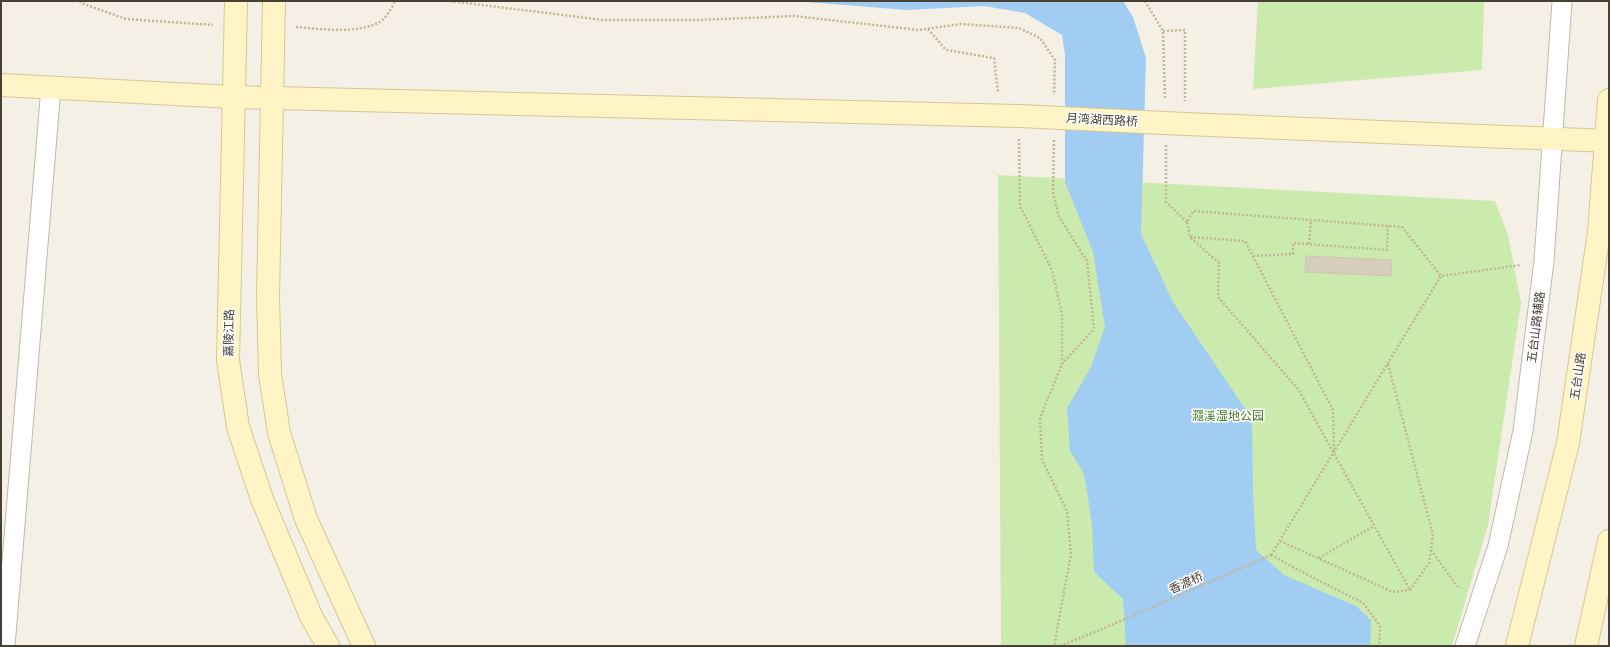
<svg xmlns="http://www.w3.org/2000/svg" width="1610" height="647" font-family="'Titillium Web','Noto Sans SC',sans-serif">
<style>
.green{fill:#cbeaae}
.water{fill:#a1cdf3}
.building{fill:#d6cdbb;stroke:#d1c5ae}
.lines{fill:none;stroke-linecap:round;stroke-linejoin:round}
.street-casing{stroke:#c0b9a9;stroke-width:21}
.secondary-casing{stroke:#d6c795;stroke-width:24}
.path{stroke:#c2b699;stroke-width:2.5;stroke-dasharray:2 2;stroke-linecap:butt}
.street{stroke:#fff;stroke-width:19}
.secondary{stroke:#fff4c5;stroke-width:22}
.secondary-bridge-casing{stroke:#d6c795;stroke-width:24;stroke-linecap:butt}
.secondary-bridge{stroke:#fff4c5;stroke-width:22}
.labels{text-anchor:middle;stroke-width:3;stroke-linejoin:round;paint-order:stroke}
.street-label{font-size:12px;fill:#474135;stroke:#fff}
.park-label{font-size:12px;fill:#427b26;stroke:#fff}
</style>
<rect width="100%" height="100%" fill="#f4f0e6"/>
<!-- green -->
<g class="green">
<polygon points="1258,1 1484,1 1482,70 1253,89"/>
<polygon points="998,175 1495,201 1508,235 1521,303 1488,525 1452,646 1001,646"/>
</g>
<!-- water -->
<polygon class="water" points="768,1 1123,1 1133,17 1146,58 1141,234 1173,302 1252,419 1253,492 1256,550 1284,575 1356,606 1371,620 1370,646 1126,646 1123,599 1094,572 1092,525 1086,485 1083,472 1070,451 1067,408 1090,369 1105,327 1093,252 1065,182 1065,55 1062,35 1025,13 984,6 907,10 807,2"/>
<!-- building -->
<polygon class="building" points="1306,256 1392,260 1391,276 1305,272"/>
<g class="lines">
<!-- street casing -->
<g class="street-casing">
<g id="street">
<polyline points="5,646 51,87"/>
<polyline points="1465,646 1498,546 1523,431 1544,261 1562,1"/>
</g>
</g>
<!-- secondary casing -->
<g class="secondary-casing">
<g id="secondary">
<polyline points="236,1 228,360 238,427 262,499 311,616 328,646"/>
<polyline points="274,1 268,296 270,374 279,433 306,519 364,646"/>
<polyline points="1,85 233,97 1019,116"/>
<polyline points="1185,124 1609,141"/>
<polyline points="1517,646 1568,443 1599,232 1609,100"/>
<polyline points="1586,646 1609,541"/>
</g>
</g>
<!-- path -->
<g class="path">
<polyline points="80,1 81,3 126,19 213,25"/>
<polyline points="450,1 603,20 699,20 794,16 919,30 961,24 1019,28 1040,38 1055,60 1054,95"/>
<polyline points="1145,1 1163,31 1165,100"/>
<path d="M296 27C322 29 353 34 378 23 385 20 392 8 395 1"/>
<polyline points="928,29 946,50 994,58 998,93"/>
<polyline points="1163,31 1185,30 1185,101"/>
<polyline points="1019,139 1020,206 1052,270 1062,314 1062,364 1040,418 1042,460 1067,511 1071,554 1054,646"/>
<polyline points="1054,140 1053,193 1059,217 1087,261 1094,329 1062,364"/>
<polyline points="1166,145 1166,202 1187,222"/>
<polyline points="1190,237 1245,241 1333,410 1334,452"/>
<polyline points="1309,244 1311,220"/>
<polyline points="1253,256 1293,254 1293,243 1387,250 1388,226"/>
<polyline points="1388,364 1433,535 1429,563 1410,590 1298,389 1218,297 1219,263 1190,237 1187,222 1193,211 1402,227 1441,276"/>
<polyline points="1280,541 1393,592 1410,590"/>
<polyline points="1431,550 1457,586 1461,588"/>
<polyline points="1271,555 1441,276 1521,265"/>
<polyline points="1271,555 1306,574 1363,603 1380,626 1379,646"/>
<polyline points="1319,558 1374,526"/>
<polyline points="1060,646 1107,627 1271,555"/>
</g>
<!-- street -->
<use href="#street" class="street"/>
<!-- secondary -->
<use href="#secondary" class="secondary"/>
<!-- secondary-bridge casing -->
<g class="secondary-bridge-casing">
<polyline id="secondary-bridge" points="1019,116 1185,124"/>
</g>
<!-- secondary-bridge -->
<use href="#secondary-bridge" class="secondary-bridge"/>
</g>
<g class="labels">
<!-- street labels -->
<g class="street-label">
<text transform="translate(1102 120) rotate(3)" y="4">月湾湖西路桥</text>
<text transform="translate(1536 327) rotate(-83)" y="4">五台山路辅路</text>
<text transform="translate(229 333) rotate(-89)" y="4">嘉陵江路</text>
<text transform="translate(1578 376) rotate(-82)" y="4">五台山路</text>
<text transform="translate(1186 583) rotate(-24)" y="4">香渡桥</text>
</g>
<!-- park labels -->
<g class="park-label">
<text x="1228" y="420">㶏溪湿地公园</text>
</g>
</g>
<!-- border -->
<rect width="1610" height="647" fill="none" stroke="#474135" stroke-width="4"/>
</svg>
